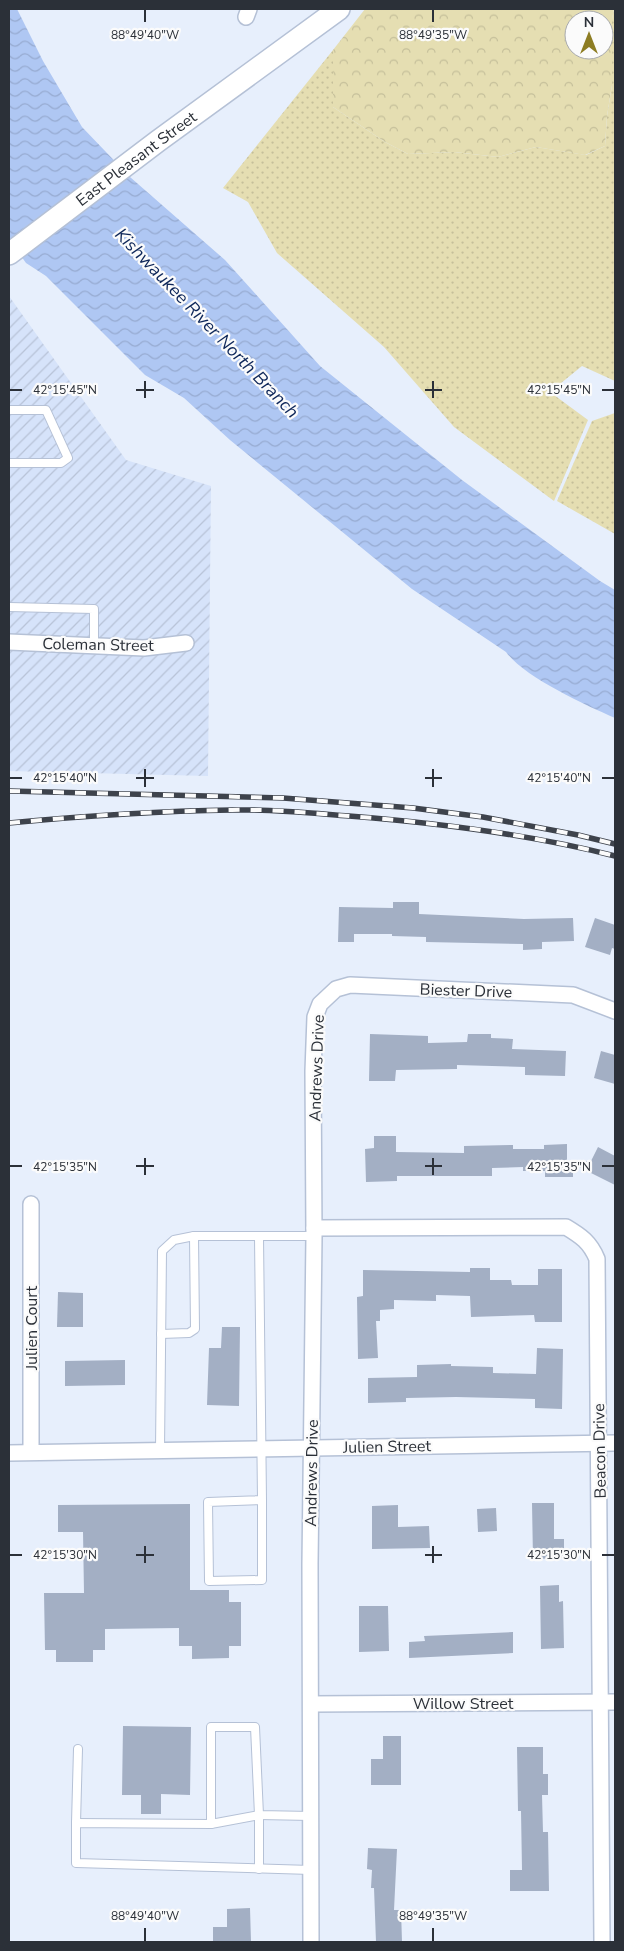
<svg xmlns="http://www.w3.org/2000/svg" width="624" height="1951" font-family="'Nunito Sans',sans-serif">
<style>
.industrial{fill:url(#industrial-furrows)}
.grass{fill:url(#grass-dots)}
.forest{fill:url(#forest-crowns);fill-rule:evenodd}
.water{fill:url(#water-waves)}
.building{fill:#a3afc4}
.lines{fill:none;stroke-linecap:round;stroke-linejoin:round}
.service-casing{stroke:#b5c1d6;stroke-width:10}
.minor-casing{stroke:#b5c1d6;stroke-width:18}
.secondary-casing{stroke:#b5c1d6;stroke-width:24}
.service{stroke:#fff;stroke-width:8}
.minor{stroke:#fff;stroke-width:15}
.secondary{stroke:#fff;stroke-width:21}
.rail-casing{stroke:#3e434c;stroke-width:5.5}
.rail{stroke:#fbfbfb;stroke-width:4;stroke-dasharray:11;stroke-linecap:butt}
.ticks{fill:none;stroke:#2b3038;stroke-width:2}
.labels{text-anchor:middle;stroke-width:4.5;stroke-linejoin:round;paint-order:stroke}
.street-label{font-size:16px;fill:#2b3038;stroke:#fbfbfb}
.water-label{font-size:18px;font-style:italic;fill:#0d2659;stroke:#fbfbfb}
.ticks-label{font-size:12px;text-anchor:middle;fill:#2b3038;stroke:#fbfbfb;stroke-width:4.5;stroke-linejoin:round;paint-order:stroke}
</style>
<defs>
<pattern id="industrial-furrows" width="10" height="10" patternUnits="userSpaceOnUse" patternTransform="scale(1.25)"><rect width="10" height="10" fill="#d6e3fa"/><path d="M-1 1l2-2M0 10L10 0M9 11l2-2" fill="none" stroke="#b8c3d7"/></pattern>
<pattern id="grass-dots" width="8" height="8" patternUnits="userSpaceOnUse" patternTransform="scale(1.25)"><rect width="8" height="8" fill="#e5deb2"/><path d="M2 2h.1M6 6h.1" fill="none" stroke="#c5bf9a" stroke-width="1.8" stroke-linecap="round"/></pattern>
<pattern id="forest-crowns" width="20" height="18" patternUnits="userSpaceOnUse" patternTransform="scale(1.25)"><rect width="20" height="18" fill="#e5deb2"/><path d="M2 6a3 3 0 1 1 6 0M12 15a3 3 0 1 1 6 0" fill="none" stroke="#c5bf9a"/></pattern>
<pattern id="water-waves" width="16" height="10" patternUnits="userSpaceOnUse" patternTransform="scale(1.25)"><rect width="16" height="10" fill="#afc7f3"/><path d="M0 5q4-4 8 0t8 0" fill="none" stroke="#97abd1"/></pattern>
</defs>
<rect width="100%" height="100%" fill="#e7effc"/>
<!-- industrial -->
<polygon class="industrial" points="9,296 126,460 211,486 208,776 9,771"/>
<!-- grass -->
<g class="grass">
<polygon points="614,9 615,9 615,381 582,366 550,392 588,420 554,501 454,427 384,347 277,253 248,202 223,188 333,50 333,107 385,142 408,154 454,152 498,157 536,147 586,155 605,146 607,116 612,85 612,19"/>
<polygon points="615,413 615,534 557,501 592,421"/>
</g>
<!-- forest -->
<path class="forest" d="M365 9H614L612 19V85L607 116 605 146 585 155 536 147 498 157 454 152 408 154 385 142 333 107V50ZM574 20H604V50H574Z"/>
<!-- water -->
<path class="water" d="M9 9H17L43 61 82 127 130 177 225 260 320 366 462 480 600 581 615 590V718C585 705 524 677 506 652L412 589 230 440 184 398 145 375 46 276 26 263 9 239Z"/>
<!-- building -->
<g class="building">
<polygon points="393,902 419,902 419,914 524,919 573,918 574,941 542,942 542,949 523,950 523,944 426,942 426,937 392,936 392,934 354,934 354,942 338,942 339,907 393,908"/>
<polygon points="595,918 615,925 615,949 612,948 610,955 585,947"/>
<polygon points="370,1034 428,1036 428,1043 467,1042 468,1034 491,1034 491,1038 513,1039 512,1049 566,1051 565,1076 525,1075 525,1067 457,1065 457,1069 396,1070 395,1081 369,1081"/>
<polygon points="601,1051 615,1055 615,1084 594,1078"/>
<polygon points="374,1136 396,1136 396,1152 464,1153 464,1146 513,1145 513,1149 544,1149 544,1145 567,1144 567,1162 591,1161 598,1147 615,1156 615,1185 573,1164 573,1177 545,1177 545,1171 523,1171 523,1167 492,1168 492,1176 397,1176 397,1181 366,1182 365,1149 374,1148"/>
<polygon points="470,1268 490,1268 490,1280 511,1280 512,1285 538,1285 538,1269 562,1269 562,1322 535,1322 534,1315 471,1317 470,1296 436,1295 436,1301 394,1300 394,1309 380,1310 380,1321 376,1321 378,1358 358,1359 357,1297 363,1296 363,1270 470,1272"/>
<polygon points="58,1292 83,1293 83,1327 57,1327"/>
<polygon points="222,1327 240,1327 239,1406 207,1405 209,1348 221,1348"/>
<polygon points="537,1348 563,1349 562,1409 535,1408 535,1399 456,1397 406,1398 406,1402 368,1403 368,1378 417,1377 417,1365 451,1364 451,1366 493,1367 493,1373 536,1374"/>
<polygon points="125,1360 125,1385 65,1386 65,1361"/>
<polygon points="532,1503 554,1503 554,1539 564,1539 564,1558 533,1559"/>
<polygon points="190,1504 190,1590 229,1590 229,1602 241,1602 241,1646 229,1646 229,1658 192,1659 192,1646 179,1646 179,1628 105,1629 105,1650 93,1650 93,1662 56,1662 56,1650 45,1650 44,1593 84,1593 83,1532 58,1532 58,1505"/>
<polygon points="398,1505 398,1527 429,1526 430,1548 372,1549 372,1506"/>
<polygon points="496,1508 497,1531 478,1532 477,1509"/>
<polygon points="559,1585 559,1602 563,1601 564,1648 541,1649 540,1586"/>
<polygon points="359,1606 388,1606 389,1651 359,1652"/>
<polygon points="513,1632 513,1653 409,1658 409,1642 425,1641 424,1636"/>
<polygon points="123,1726 191,1727 190,1795 161,1794 161,1814 141,1814 141,1795 122,1795"/>
<polygon points="383,1736 401,1736 401,1785 371,1785 371,1759 383,1759"/>
<polygon points="517,1747 543,1747 543,1774 548,1774 548,1795 542,1795 543,1832 548,1832 549,1891 510,1891 510,1870 522,1870 521,1811 518,1811"/>
<polygon points="368,1848 397,1849 394,1910 401,1910 402,1942 376,1942 374,1888 371,1888 372,1870 367,1869"/>
<polygon points="250,1908 251,1942 213,1942 213,1927 227,1927 227,1909"/>
</g>
<g class="lines">
<!-- service casing -->
<g class="service-casing">
<g id="service">
<polyline points="9,410 46,410 68,458 61,463 9,463"/>
<polyline points="9,607 94,609 94,646"/>
<polyline points="259,1237 262,1500 208,1502 209,1581 262,1580 262,1500"/>
<polyline points="161,1334 189,1333 195,1329 194,1236"/>
<polyline points="160,1450 162,1251 174,1240 194,1236 314,1236"/>
<polyline points="311,1816 259,1815 255,1727 211,1727 211,1824 76,1823 76,1863 311,1870"/>
<polyline points="76,1823 78,1749"/>
<polyline points="211,1824 259,1815 259,1869"/>
</g>
</g>
<!-- minor casing -->
<g class="minor-casing">
<g id="minor">
<polyline points="246,17 249,9"/>
<polyline points="9,642 144,648 186,643"/>
<path d="M314 1228 566 1227C581 1236 590 1242 597 1259L602 1942"/>
<polyline points="31,1452 31,1204"/>
<polyline points="9,1453 615,1443"/>
<polyline points="311,1704 615,1702"/>
<polyline points="311,1942 310,1564 314,1236 313,1071 315,1017 320,1004 336,989 350,985 573,995 615,1011"/>
</g>
</g>
<!-- secondary casing -->
<g class="secondary-casing">
<g id="secondary">
<path id="s1" d="M9 254 158 141 339 9"/>
</g>
</g>
<!-- service -->
<use href="#service" class="service"/>
<!-- minor -->
<use href="#minor" class="minor"/>
<!-- secondary -->
<use href="#secondary" class="secondary"/>
<!-- rail casing -->
<g class="rail-casing">
<g id="rail">
<polyline points="9,791 283,798 413,808 483,817 578,835 615,844"/>
<path d="M9 823C83 816 158 811 232 810 271 809 310 813 349 816 439 823 528 834 615 856"/>
</g>
</g>
<!-- rail -->
<use href="#rail" class="rail"/>
</g>
<!-- ticks -->
<path class="ticks" d="M145 10V22M433 10V22M145 381V398M433 381V398M10 390H22M136 390H154M425 390H442M602 390H614M145 769V787M433 769V787M10 778H22M136 778H154M425 778H442M602 778H614M145 1158V1175M433 1158V1175M10 1166H22M136 1166H154M425 1166H442M602 1166H614M145 1546V1563M433 1546V1563M10 1555H22M136 1555H154M425 1555H442M602 1555H614M145 1928V1941M433 1928V1941"/>
<g class="labels">
<!-- street labels -->
<g class="street-label">
<text dy="6" stroke="none"><textPath href="#s1" startOffset="159">East Pleasant Street</textPath></text>
<text transform="translate(98 644) rotate(1)" y="6">Coleman Street</text>
<text transform="translate(466 990) rotate(2)" y="6">Biester Drive</text>
<text transform="translate(316 1068) rotate(-88)" y="6">Andrews Drive</text>
<text transform="translate(31 1328) rotate(-90)" y="6">Julien Court</text>
<text transform="translate(387 1446) rotate(-1)" y="6">Julien Street</text>
<text transform="translate(599 1451) rotate(-91)" y="6">Beacon Drive</text>
<text transform="translate(311 1473) rotate(-89)" y="6">Andrews Drive</text>
<text x="463" y="1709">Willow Street</text>
</g>
<!-- water labels -->
<g class="water-label">
<text transform="translate(207 323) rotate(46)" y="6">Kishwaukee River North Branch</text>
</g>
</g>
<g class="ticks-label">
<text x="145" y="39">88°49'40"W</text>
<text x="433" y="39">88°49'35"W</text>
<text x="65" y="394">42°15'45"N</text>
<text x="559" y="394">42°15'45"N</text>
<text x="65" y="782">42°15'40"N</text>
<text x="559" y="782">42°15'40"N</text>
<text x="65" y="1171">42°15'35"N</text>
<text x="559" y="1171">42°15'35"N</text>
<text x="65" y="1559">42°15'30"N</text>
<text x="559" y="1559">42°15'30"N</text>
<text x="145" y="1920">88°49'40"W</text>
<text x="433" y="1920">88°49'35"W</text>
</g>
<!-- border -->
<rect width="624" height="1951" fill="none" stroke="#2b3038" stroke-width="20"/>
<!-- north arrow -->
<g transform="translate(589 35)"><circle r="24" fill="#fbfbfb" stroke="#a8aaad"/>
<path d="M0-4L9 19L0 12L-9 19Z" fill="#8d7d23"/>
<text y="-8" font-size="14" font-weight="bold" text-anchor="middle" fill="#2b3038">N</text>
</g>
</svg>
